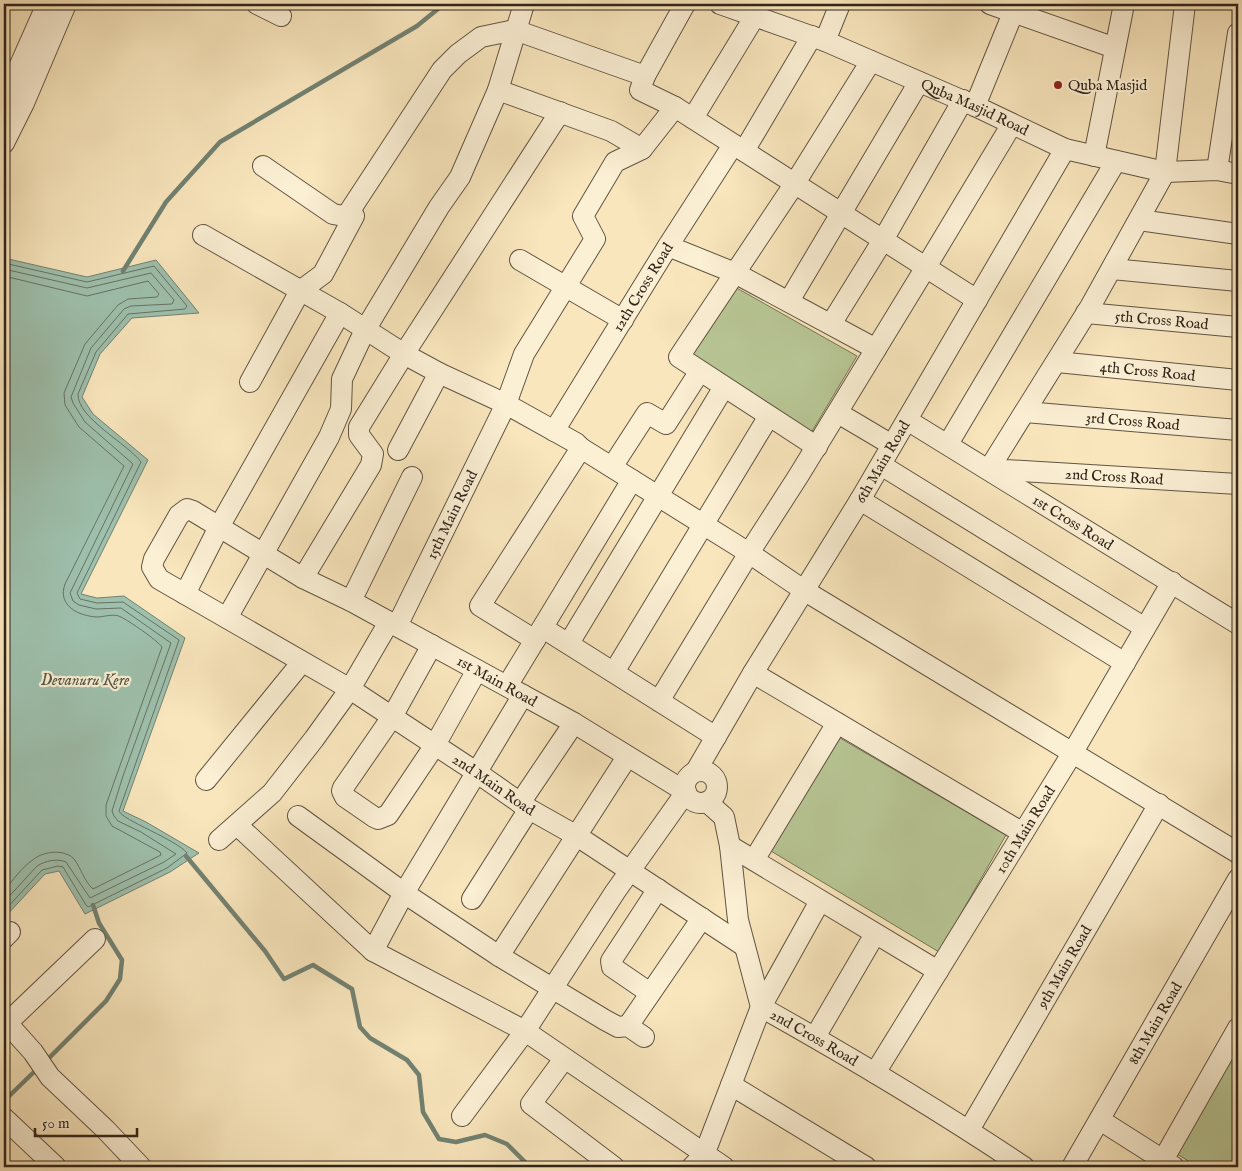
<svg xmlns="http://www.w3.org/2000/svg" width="1242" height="1171" font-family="'IM FELL English',serif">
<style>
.green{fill:#b8c695;stroke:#747658}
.water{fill:#9ec0ad;stroke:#728272}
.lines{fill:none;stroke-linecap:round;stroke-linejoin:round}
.shore{stroke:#677264;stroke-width:1}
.stream{stroke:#728272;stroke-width:4.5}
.minor-casing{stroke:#625543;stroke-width:22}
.minor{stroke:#fbefd4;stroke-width:20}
.poi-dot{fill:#8f2418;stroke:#fbefd4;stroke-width:2}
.labels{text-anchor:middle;stroke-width:4.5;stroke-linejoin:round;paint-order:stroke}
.poi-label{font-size:15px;fill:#30251a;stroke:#fbefd4;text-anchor:start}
.street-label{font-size:15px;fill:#30251a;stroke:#fbefd4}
.water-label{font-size:16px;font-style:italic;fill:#515446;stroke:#fbefd4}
</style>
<rect width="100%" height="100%" fill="#f9e6bd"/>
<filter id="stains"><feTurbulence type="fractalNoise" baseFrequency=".004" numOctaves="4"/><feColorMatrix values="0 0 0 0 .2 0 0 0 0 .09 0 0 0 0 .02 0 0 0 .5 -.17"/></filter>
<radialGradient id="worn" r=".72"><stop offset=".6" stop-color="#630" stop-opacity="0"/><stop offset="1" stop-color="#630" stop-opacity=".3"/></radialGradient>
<!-- green -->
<g class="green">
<polygon points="735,287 857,356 811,433 692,354"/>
<polygon points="840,738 1006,835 939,952 771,851"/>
<polygon points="1238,1048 1238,1167 1198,1167 1177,1154"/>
</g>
<!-- water -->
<polygon class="water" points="4,258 87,277 156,260 199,313 132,318 100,354 82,397 93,414 148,460 81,594 97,598 124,596 185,638 123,811 146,822 199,853 170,872 85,914 59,871 45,874 4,918"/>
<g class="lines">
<!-- shore -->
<g class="shore">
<path d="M4 263 87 282 154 266 187 306 185 309 128 314 96 352 78 394C77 418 128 444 141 462L77 593 80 599 97 603 123 602 179 640 119 811C122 820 177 840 187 853L167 868 88 907 86 905 63 867 58 866 42 870 4 911"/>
<path d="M4 269 87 288 151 273 174 300 172 304 131 306 124 309 91 348 71 397 73 403 85 422 133 464 70 593 73 601 79 605 96 609 121 608 171 643 123 776 112 811 114 816 118 821 141 832 176 854 164 862 90 898 66 862C57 858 45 861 37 866L4 902"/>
<path d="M4 276 87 296 148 281 159 294 157 297 128 299 118 305 85 344 64 393 65 405 79 427 124 466 65 584C57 606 79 616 97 617 104 617 114 613 121 617 129 621 157 640 162 647L106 805V816L112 826 160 852 161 855 93 889C84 881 81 868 74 859 65 849 44 851 34 859 22 867 13 880 4 891"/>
</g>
<!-- stream -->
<g class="stream">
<polyline points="123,271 166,202 220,142 417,26 444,4"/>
<polyline points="186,856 265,951 284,979 313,965 352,989 360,1027 370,1038 407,1060 419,1075 423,1112 439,1139 456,1142 485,1135 507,1144 530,1167"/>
<polyline points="45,1062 106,1001 120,979 122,960 99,923 93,905"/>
<polyline points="4,1101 37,1069"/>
</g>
<!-- minor casing -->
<g class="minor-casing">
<g id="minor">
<polyline points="257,4 281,16"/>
<polyline points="685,4 645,76 640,90 675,107 977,300"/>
<path id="s1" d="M720 4 825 41 975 106 1065 149 1165 172 1217 170 1238 174"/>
<polyline points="990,4 1115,48"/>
<path id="s2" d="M1185 4 1165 172 1090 307 989 469 1238 484"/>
<polyline points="825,41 840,4"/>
<polyline points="498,90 611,131 642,149"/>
<polyline points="4,101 47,4"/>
<polyline points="975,106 1013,13"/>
<polyline points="693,118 755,16"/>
<polyline points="4,143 24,103 66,4"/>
<polyline points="744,151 812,36"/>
<polyline points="1094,156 1124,4"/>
<polyline points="263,166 333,214 344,216 349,212 442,70 458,54 481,37 515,30 645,76"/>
<polyline points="1217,170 1238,33"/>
<polyline points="1139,220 1238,234"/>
<polyline points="203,235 340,313 404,354 439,373 506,404 576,443 581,448 749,553 805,591 1238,853"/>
<polyline points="668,246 735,273 876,349"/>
<polyline points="520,260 623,320"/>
<polyline points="1112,269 1238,281"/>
<polyline points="789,301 919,82"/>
<path id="s3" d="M1086 313 1238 327"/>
<polyline points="831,324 883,240 963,100"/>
<path id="s4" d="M1057 362 1238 380"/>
<polyline points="250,382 300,291 323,274 354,216"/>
<path id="s5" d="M1025 412 1238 430"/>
<polyline points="838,413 892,445"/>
<path id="s6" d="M907 420 1238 624"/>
<path id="s7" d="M554 431 668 246 733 145"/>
<polyline points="948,444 1116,161"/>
<polyline points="817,447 679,357 795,183 871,61"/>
<polyline points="398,450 439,373"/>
<polyline points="881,465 1145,628"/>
<polyline points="612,467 647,413 666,424 700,371"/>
<polyline points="860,500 1125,663"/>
<polyline points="303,578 371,465 373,454 359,435 359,427 404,354 560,112"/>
<polyline points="185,594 219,527 340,313"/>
<polyline points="351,601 412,477"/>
<polyline points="227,618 329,437 341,409 342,379 365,330 439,207 460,177 498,90 524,4"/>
<path id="s8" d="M397 626 506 404 524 354 595 239 583 216 615 162 642 149 675 107"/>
<polyline points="543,628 716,737"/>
<polyline points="535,640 480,606 581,448"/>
<polyline points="569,643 724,387"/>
<polyline points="432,645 392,717 343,788 342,791 345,797 374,817 378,819 388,815 435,745 477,670"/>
<polyline points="614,672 769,416"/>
<polyline points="753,673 1023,833"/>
<polyline points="507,686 632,480"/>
<polyline points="659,701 749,553 799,475 926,267 1012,124"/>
<path id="s9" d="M696 771 753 673 860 500 1065 149"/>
<circle cx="701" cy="787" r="16"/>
<polyline points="206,780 302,662"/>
<path id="s10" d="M707 802 724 817 730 846 738 920 761 1007C850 1057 939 1110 1024 1167"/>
<polyline points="520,803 574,723"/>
<polyline points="298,816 404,893 499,956 605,1020 618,1027 628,1026 644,1037"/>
<polyline points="237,825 373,951 525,1031 724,1167"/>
<polyline points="219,840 272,793 314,739 350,689 389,622"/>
<polyline points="730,846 938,971"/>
<polyline points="754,860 837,723"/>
<polyline points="472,899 529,809"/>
<polyline points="4,938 10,932"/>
<polyline points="373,951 404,893 523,695"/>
<polyline points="499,956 627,757"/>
<polyline points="650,993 612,967 611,961 658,889"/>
<polyline points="7,1023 33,1052 50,1077 105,1129 141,1167"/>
<polyline points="4,1026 95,939"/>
<polyline points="628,1026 702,918"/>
<polyline points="815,1037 875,934"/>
<polyline points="564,1059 531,1104 614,1167"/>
<path id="s11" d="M875 1073 1073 752 1172 582"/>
<polyline points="731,1085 866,1167"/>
<path id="s12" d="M462 1116 525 1031 615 892 686 792 574 723 351 601 303 578 193 511 187 509 179 515 154 559 152 567 159 579 350 689 476 772 529 809 577 836 744 946"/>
<polyline points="4,1118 56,1167"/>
<polyline points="1100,1120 1174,1167"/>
<path id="s13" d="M969 1130 1159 804"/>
<polyline points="1163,1160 1238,1028"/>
<polyline points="692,1167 704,1155 761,1007 820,901"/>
<path id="s14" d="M1072 1167 1238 879"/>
</g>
</g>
<!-- minor -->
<use href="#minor" class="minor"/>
</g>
<!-- markers -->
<circle class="poi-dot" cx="1058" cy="85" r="5"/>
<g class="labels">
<!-- poi labels -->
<g class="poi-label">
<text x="1068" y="90">Quba Masjid</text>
</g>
<!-- street labels -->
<g class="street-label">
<text dy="5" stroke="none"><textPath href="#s1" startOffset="275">Quba Masjid Road</textPath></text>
<text dy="5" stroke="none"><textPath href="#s7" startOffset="169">12th Cross Road</textPath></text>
<text dy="5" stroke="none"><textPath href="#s3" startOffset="76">5th Cross Road</textPath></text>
<text dy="5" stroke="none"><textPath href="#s4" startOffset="91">4th Cross Road</textPath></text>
<text dy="5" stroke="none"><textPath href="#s5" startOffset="108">3rd Cross Road</textPath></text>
<text dy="5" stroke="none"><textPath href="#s9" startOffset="361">6th Main Road</textPath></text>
<text dy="5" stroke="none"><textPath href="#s2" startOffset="640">2nd Cross Road</textPath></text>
<text dy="5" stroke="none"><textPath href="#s8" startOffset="124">15th Main Road</textPath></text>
<text dy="5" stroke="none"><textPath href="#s6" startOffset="195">1st Cross Road</textPath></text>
<text transform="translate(497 681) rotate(29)" y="5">1st Main Road</text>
<text dy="5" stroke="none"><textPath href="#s12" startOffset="1444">2nd Main Road</textPath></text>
<text dy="5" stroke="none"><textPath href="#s11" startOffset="286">10th Main Road</textPath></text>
<text dy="5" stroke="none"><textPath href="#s13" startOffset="189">9th Main Road</textPath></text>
<text dy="5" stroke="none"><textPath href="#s14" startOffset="166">8th Main Road</textPath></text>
<text dy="5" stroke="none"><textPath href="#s10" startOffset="278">2nd Cross Road</textPath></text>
</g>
<!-- water labels -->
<g class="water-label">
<text x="85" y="685">Devanuru Kere</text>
</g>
</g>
<!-- margin -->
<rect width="1242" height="1171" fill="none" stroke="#f9e6bd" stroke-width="20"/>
<rect x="5" y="5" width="1232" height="1161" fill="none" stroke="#30251a" stroke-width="2.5"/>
<rect x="10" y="10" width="1222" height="1151" fill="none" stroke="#30251a"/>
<!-- scale -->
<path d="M35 1128v8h102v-8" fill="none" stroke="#30251a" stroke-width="2.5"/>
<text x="42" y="1128" font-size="15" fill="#30251a" stroke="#fbefd4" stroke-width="4" paint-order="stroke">50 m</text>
<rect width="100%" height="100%" filter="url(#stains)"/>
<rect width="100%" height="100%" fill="url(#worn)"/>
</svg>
